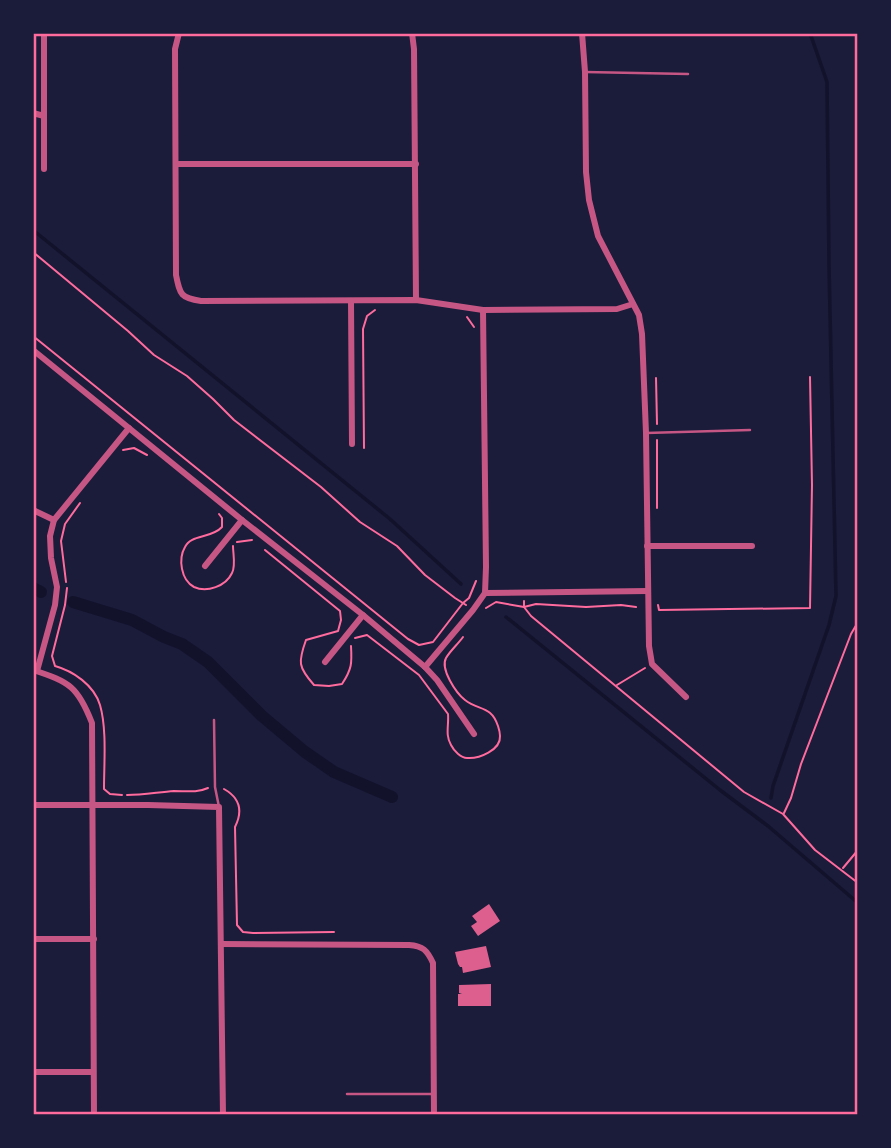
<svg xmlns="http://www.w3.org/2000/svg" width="891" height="1148" font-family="'PT Sans Narrow',sans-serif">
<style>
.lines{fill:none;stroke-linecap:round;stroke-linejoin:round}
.stream{stroke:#12122b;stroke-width:3.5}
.canal{stroke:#12122b;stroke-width:12}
.building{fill:#dd5f8e}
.path{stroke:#ff6b9d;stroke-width:2}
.service{stroke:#c65784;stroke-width:2.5}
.minor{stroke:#c65784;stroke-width:6}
.neatline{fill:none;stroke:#ff6b9d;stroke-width:2.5}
</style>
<rect width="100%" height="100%" fill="#1b1b3a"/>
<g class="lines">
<!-- stream -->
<g class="stream">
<polyline points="33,230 390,519 461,584"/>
<polyline points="506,617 720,790 768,826 858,903"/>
<polyline points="771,798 773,786 829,625 836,596 829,265 827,82 810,33"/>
</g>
<!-- canal -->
<g class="canal">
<polyline points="33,588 41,592"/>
<polyline points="73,602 132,620 164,637 182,644 208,662 262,716 305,752 334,772 392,797"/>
</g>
</g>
<!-- building -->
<g class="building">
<polygon points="489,904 500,921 478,936 471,926 477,922 472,916"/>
<polygon points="486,946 491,967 463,973 462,967 460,967 458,964 455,952"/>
<polygon points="491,984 491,1006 458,1006 458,994 462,994 459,993 459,985"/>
</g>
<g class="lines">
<!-- path -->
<g class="path">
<polyline points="33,252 128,331 154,355 187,376 213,399 234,420 321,487 360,522 397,546 425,575 455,598 466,605"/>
<polyline points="467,317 474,327"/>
<polyline points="33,336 408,639 419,645 433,642 463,603 469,598 476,581"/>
<polyline points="656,378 657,424"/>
<polyline points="657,440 657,508"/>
<polyline points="364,448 363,329 367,316 375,310"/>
<polyline points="123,450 134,448 147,455"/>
<path d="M219 514 222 518V527C211 539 191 534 185 547 178 559 181 580 194 587 207 593 226 586 232 573 236 566 233 554 233 546"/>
<polyline points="237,542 252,540"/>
<path d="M265 550 340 611 341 620 338 631 306 640C298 662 298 667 314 685L329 686 342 684C352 669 352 663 351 646"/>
<polyline points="66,582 61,541 65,524 80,503"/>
<path d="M67 588 65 605 52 656 55 666C73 671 94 685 100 705 107 729 104 763 104 789L110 794 122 795"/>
<polyline points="524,601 524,607 531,616 744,792 783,814 815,850 858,883"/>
<polyline points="658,605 659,610 810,608 812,485 810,377"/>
<polyline points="486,608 496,602 524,607 536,604 586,607 621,605 636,607"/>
<path d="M355 638 367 635 419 675 448 714C449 725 445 735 451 745 454 751 461 758 467 758 479 759 501 750 500 736 500 732 499 729 498 726 491 705 479 711 465 700 456 693 440 669 446 658 450 651 458 644 463 637"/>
<polyline points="617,685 645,668"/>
<path d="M224 789C240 798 243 811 235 827L237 925 243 932 253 933 334 932"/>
<path d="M127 795C143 795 159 792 174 791 186 791 197 793 208 788"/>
<polyline points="784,813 791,798 801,764 851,634 858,622"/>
<polyline points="843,868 858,850"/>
</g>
<!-- service -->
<g class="service">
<polyline points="585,72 688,74"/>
<polyline points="646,433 750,430"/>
<polyline points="214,720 215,787 219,807"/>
<polyline points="347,1094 431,1094"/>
</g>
<!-- minor -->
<g class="minor">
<polyline points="44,33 44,169"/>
<path d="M179 33 175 49 176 275C180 295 181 298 201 301L416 300 483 310 617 309 633 304"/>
<polyline points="412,33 414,49 416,300"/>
<polyline points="582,33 585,72 586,172 589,200 598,236 639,315 642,334 646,433 649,646 652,664 686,697"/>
<polyline points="33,113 44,116"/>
<polyline points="176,164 416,164"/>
<polyline points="351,301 352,444"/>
<polyline points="33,350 242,520 363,615 425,667 437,680 474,734"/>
<polyline points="33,510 54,520"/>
<polyline points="647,546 752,546"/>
<polyline points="205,566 242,520"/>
<polyline points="485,593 648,591"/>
<polyline points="325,662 363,615"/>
<polyline points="425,667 473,610 485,593 486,567 483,310"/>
<path d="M33 670C70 682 78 687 92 723L94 1115"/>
<polyline points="37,671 55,605 57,587 51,558 50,536 54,520 129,428"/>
<polyline points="33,805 148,805 219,807 223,1115"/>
<polyline points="33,939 94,939"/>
<path d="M221 944 409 945C423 946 427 950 433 963L434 1115"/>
<polyline points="33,1072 93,1072"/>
</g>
</g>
<!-- border -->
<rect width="891" height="1148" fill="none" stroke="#1b1b3a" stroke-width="70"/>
<rect x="35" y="35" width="821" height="1078" class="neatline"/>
</svg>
